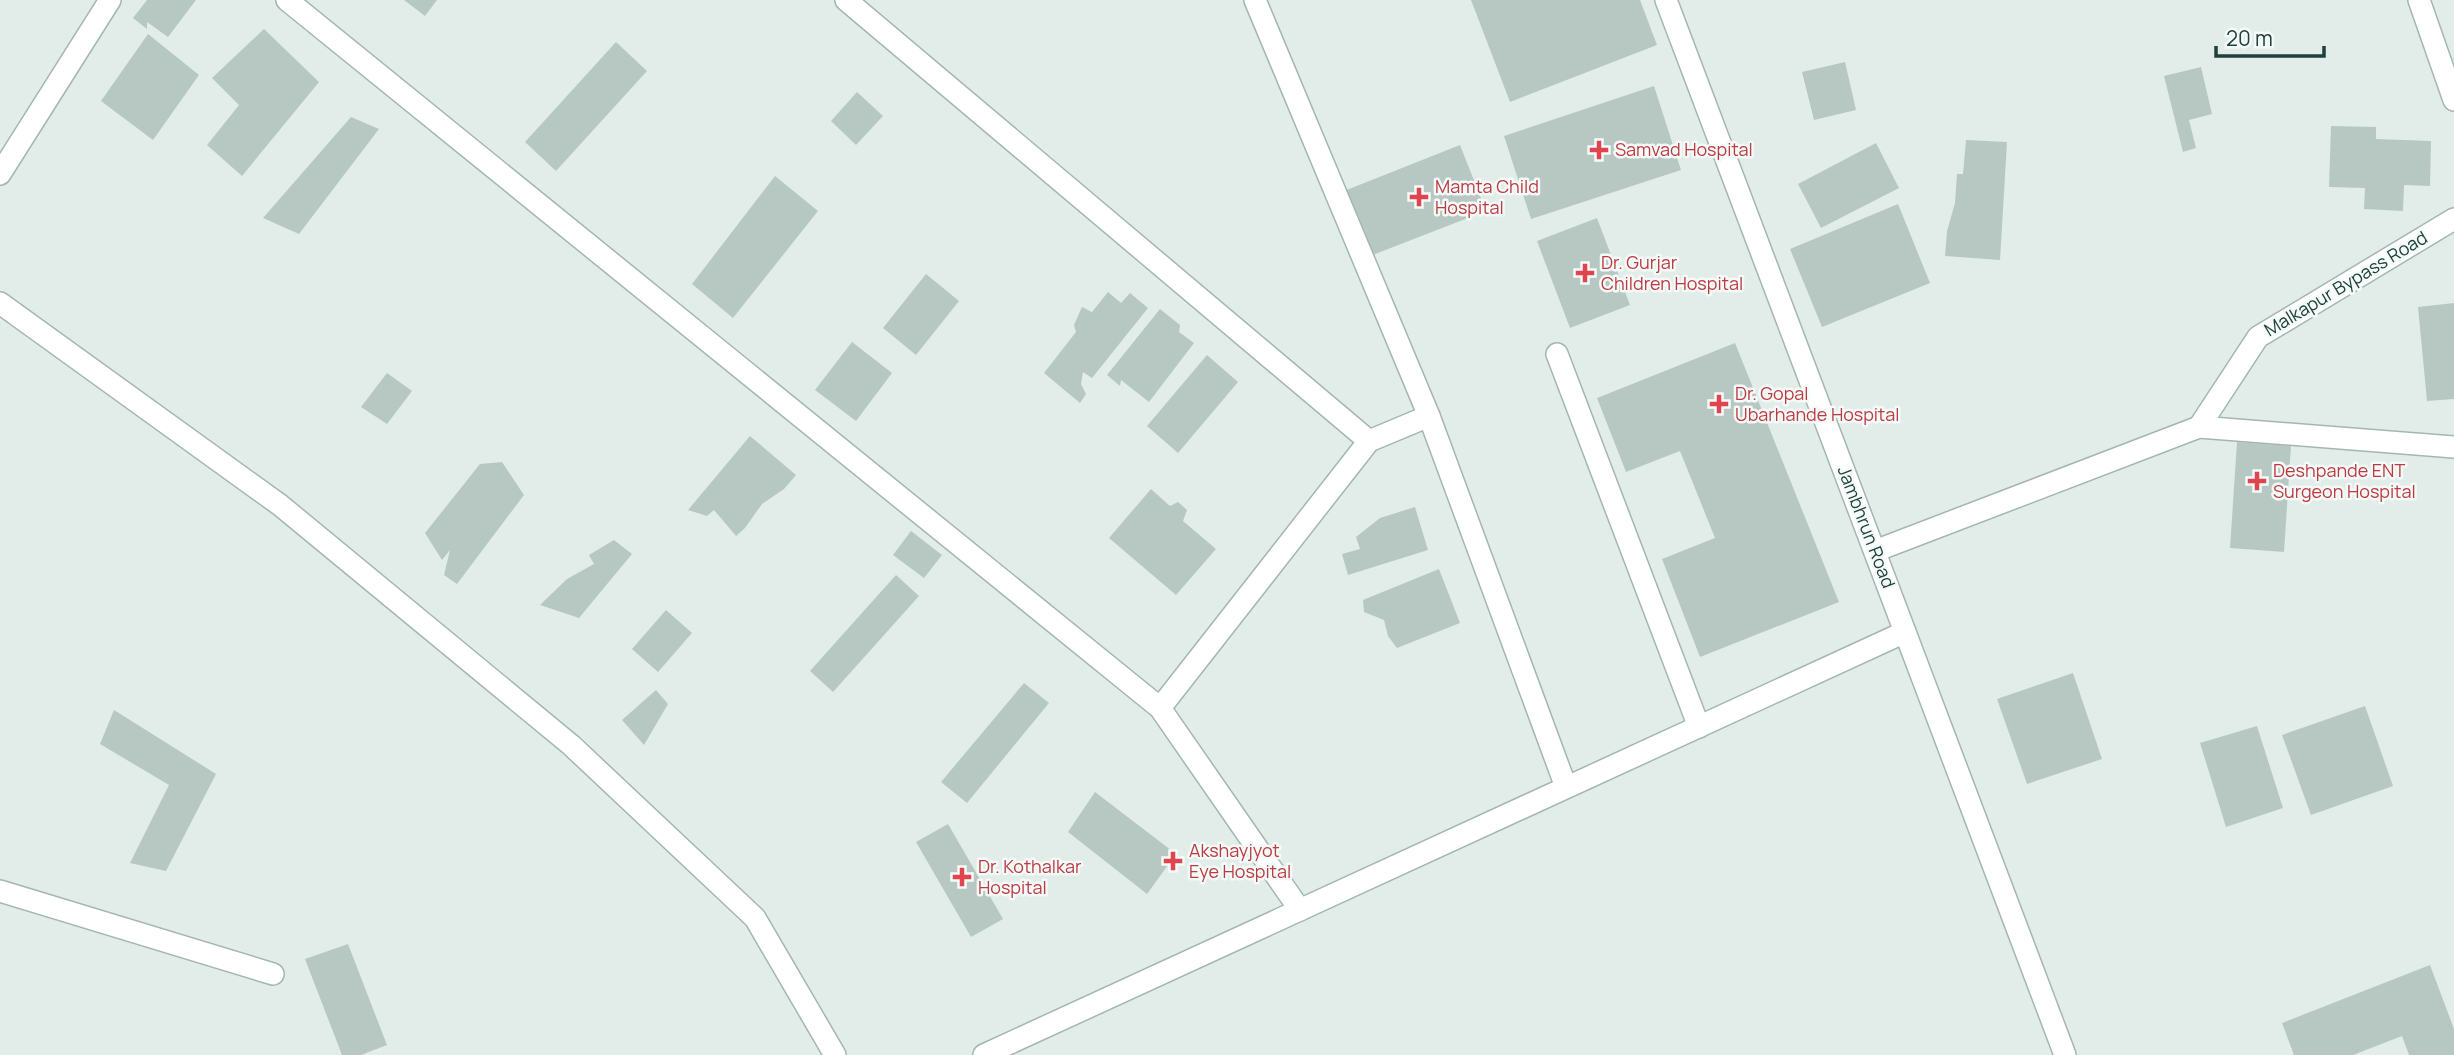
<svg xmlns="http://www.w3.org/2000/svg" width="2454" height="1055" font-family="Manrope,sans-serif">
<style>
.building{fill:#b7c8c3}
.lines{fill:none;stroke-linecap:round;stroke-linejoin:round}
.minor-casing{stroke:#a4b6b2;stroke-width:24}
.tertiary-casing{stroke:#a4b6b2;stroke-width:24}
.minor{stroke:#fff;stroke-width:21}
.tertiary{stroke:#fff;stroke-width:21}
.health-dot{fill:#e0444e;stroke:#f3faf7;stroke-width:2.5}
.labels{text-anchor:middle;stroke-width:5;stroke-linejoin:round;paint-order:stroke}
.health-label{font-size:18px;fill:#be3a42;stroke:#f3faf7;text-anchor:start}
.street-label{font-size:18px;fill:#21403c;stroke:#f3faf7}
</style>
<rect width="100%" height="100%" fill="#e2edea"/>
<!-- building -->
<g class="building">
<polygon points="147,0 196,0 168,37 147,22 147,29 133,18"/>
<polygon points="404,0 437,0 425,16"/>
<polygon points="1471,0 1640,0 1657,45 1510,102"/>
<polygon points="264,29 319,82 242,176 207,145 239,105 212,78"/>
<polygon points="148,34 199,75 153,140 101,101"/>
<polygon points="616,42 647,71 556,171 525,142"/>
<polygon points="1845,62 1856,110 1814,120 1802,72"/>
<polygon points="2201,67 2212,114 2189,120 2196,148 2183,152 2164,76"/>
<polygon points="1654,86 1681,170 1531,219 1504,136"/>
<polygon points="857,92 883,116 856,145 831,121"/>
<polygon points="351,117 379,129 299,234 263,218"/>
<polygon points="2331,126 2376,127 2376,139 2431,141 2430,186 2404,185 2403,211 2364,209 2365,188 2329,187"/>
<polygon points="1966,140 2007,142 2000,260 1945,256 1947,231 1955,203 1957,174 1963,174"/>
<polygon points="1876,143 1899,188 1821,228 1798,184"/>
<polygon points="1460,145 1486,211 1370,256 1344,191"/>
<polygon points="775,176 818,211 733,318 692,284"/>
<polygon points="1898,204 1930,283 1822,327 1790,249"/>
<polygon points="1597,218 1630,305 1570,328 1537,241"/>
<polygon points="926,274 959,301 916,355 883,328"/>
<polygon points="1108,292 1121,303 1130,293 1148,308 1092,378 1083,372 1081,384 1086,394 1080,403 1044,373 1076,332 1074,325 1082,307 1092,312"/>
<polygon points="2454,303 2454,399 2427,401 2418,307"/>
<polygon points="1160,309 1180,325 1179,332 1194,343 1149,402 1121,380 1120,386 1107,375"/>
<polygon points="852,342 892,373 856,421 815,390"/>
<polygon points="1735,343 1839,602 1700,657 1662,559 1715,538 1680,451 1626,472 1597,398"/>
<polygon points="1207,355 1238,382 1178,453 1147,426"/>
<polygon points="387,373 412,391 387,424 361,407"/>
<polygon points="750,436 796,475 784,489 762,504 745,528 736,536 714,510 707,516 688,510"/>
<polygon points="2237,442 2291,446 2284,552 2230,548"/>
<polygon points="502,462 524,495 457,584 444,575 450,550 442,560 425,533 480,464"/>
<polygon points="1151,489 1170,506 1178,502 1187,510 1183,521 1216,549 1176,595 1109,538"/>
<polygon points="1415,507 1428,550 1348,575 1342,554 1360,549 1356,537 1380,518"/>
<polygon points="911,531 942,555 924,578 893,555"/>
<polygon points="614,540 632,554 579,618 540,605 567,579 594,564 589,555"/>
<polygon points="1439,569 1460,623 1397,648 1388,636 1384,620 1364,612 1363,600"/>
<polygon points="896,575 919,596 833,692 810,671"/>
<polygon points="666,610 692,633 658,672 632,649"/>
<polygon points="2073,673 2102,759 2027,784 1997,699"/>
<polygon points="1024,683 1049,703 967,803 941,782"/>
<polygon points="656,690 668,704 644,745 622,720"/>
<polygon points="2365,706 2393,786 2311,815 2282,735"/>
<polygon points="114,710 216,774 166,871 130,863 169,785 100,744"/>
<polygon points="2257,726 2283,808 2226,827 2200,743"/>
<polygon points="1095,792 1176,854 1147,894 1068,832"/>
<polygon points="948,824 1003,919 971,937 916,842"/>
<polygon points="348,944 387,1045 361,1055 342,1055 305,959"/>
<polygon points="2430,965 2454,1029 2454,1055 2409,1055 2402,1036 2353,1055 2294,1055 2282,1023"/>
</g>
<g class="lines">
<!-- minor casing -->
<g class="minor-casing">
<g id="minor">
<polyline points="287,0 1160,708 1300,910"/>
<polyline points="846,0 1369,441"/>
<polyline points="1255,0 1429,416 1566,787"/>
<polyline points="0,174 110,0"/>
<polyline points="0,303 280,505 571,745 755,918 835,1055"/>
<polyline points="1557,354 1699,727"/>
<polyline points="1160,708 1369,441 1429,416"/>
<polyline points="0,891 273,974"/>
<polyline points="984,1055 1905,632"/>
</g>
</g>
<!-- tertiary casing -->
<g class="tertiary-casing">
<g id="tertiary">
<polyline points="1666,0 2065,1055"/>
<polyline points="2419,0 2454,100"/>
<polyline points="2199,427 2258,337 2454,219"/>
<polyline points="1875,551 2199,427 2454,447"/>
</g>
</g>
<!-- minor -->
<use href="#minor" class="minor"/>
<!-- tertiary -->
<use href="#tertiary" class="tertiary"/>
</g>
<!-- markers -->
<g class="health-dot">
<path d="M1595.5 139.5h7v7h7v7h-7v7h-7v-7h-7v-7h7z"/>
<path d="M1415.5 186.5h7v7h7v7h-7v7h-7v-7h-7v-7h7z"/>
<path d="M1581.5 262.5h7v7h7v7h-7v7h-7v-7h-7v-7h7z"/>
<path d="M1715.5 393.5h7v7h7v7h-7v7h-7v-7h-7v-7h7z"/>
<path d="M2253.5 470.5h7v7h7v7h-7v7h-7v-7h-7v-7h7z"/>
<path d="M1169.5 850.5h7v7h7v7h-7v7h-7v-7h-7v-7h7z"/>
<path d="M958.5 866.5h7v7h7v7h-7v7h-7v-7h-7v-7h7z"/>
</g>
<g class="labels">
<!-- health labels -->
<g class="health-label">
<text x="1615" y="156">Samvad Hospital</text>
<text x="1435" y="193">Mamta Child<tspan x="1435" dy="21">Hospital</tspan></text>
<text x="1601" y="269">Dr. Gurjar<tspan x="1601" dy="21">Children Hospital</tspan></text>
<text x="1735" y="400">Dr. Gopal<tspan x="1735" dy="21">Ubarhande Hospital</tspan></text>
<text x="2273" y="477">Deshpande ENT<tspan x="2273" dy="21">Surgeon Hospital</tspan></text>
<text x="1189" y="857">Akshayjyot<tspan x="1189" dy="21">Eye Hospital</tspan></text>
<text x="978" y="873">Dr. Kothalkar<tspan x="978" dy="21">Hospital</tspan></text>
</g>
<!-- street labels -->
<g class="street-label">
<text transform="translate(2346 284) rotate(-31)" y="6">Malkapur Bypass Road</text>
<text transform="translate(1866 527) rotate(69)" y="6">Jambhrun Road</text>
</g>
</g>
<!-- scale -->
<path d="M2216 46v10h108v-10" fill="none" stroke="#21403c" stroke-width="3.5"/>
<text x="2226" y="46" font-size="21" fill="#21403c" stroke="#f3faf7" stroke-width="5" paint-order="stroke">20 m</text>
</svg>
